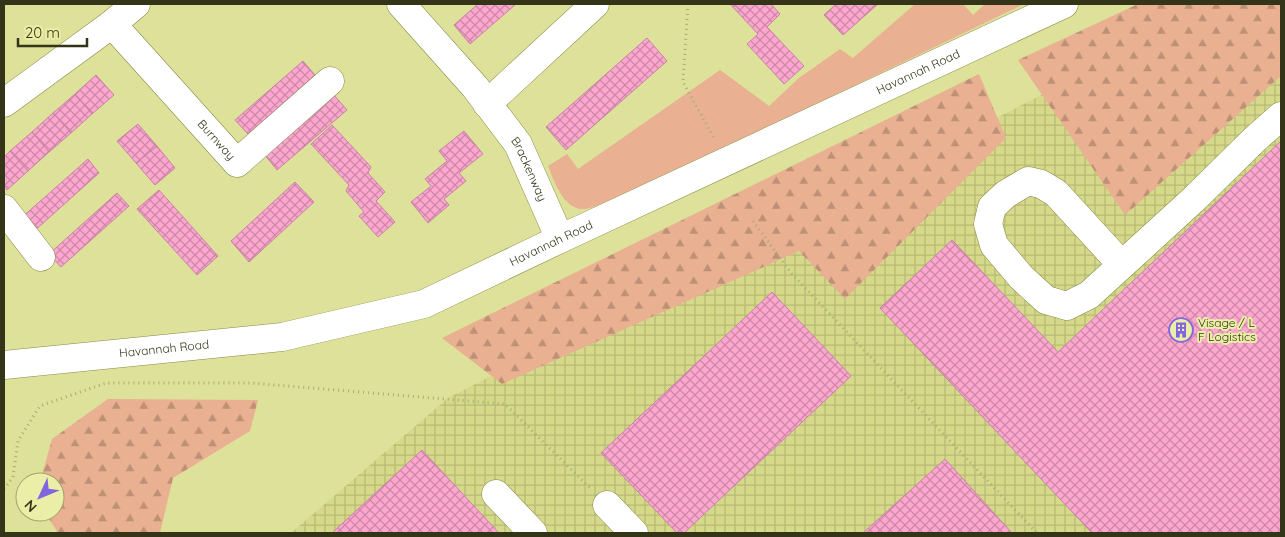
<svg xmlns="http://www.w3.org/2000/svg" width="1285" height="537" font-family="Quicksand,sans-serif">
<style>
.industrial{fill:url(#industrial-grid)}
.green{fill:#e9b091}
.forest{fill:url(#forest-firs)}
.building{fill:url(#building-cross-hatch);stroke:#c784a3}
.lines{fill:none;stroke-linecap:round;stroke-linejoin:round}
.minor-casing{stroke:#888a45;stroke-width:29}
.major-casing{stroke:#888a45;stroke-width:29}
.path{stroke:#a9ac71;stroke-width:3;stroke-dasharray:1 4;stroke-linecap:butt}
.minor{stroke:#fff;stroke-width:28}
.major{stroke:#fff;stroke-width:28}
.labels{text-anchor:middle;stroke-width:4;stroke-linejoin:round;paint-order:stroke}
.street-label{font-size:12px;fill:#343518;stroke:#eaeea6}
.poi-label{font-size:12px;fill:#343518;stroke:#eaeea6;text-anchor:start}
</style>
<defs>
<pattern id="industrial-grid" width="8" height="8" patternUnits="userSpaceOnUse" patternTransform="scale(1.25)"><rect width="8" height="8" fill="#d5d989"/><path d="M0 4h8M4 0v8" fill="none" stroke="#b7bb76"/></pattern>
<pattern id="forest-firs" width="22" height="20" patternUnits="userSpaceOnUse" patternTransform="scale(1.25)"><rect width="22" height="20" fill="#e9b091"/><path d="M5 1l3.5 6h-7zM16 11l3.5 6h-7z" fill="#be9075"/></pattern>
<pattern id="building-cross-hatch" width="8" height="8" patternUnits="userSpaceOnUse" patternTransform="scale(1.25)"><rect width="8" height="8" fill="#fda6cf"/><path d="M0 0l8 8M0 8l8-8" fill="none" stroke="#ce88a7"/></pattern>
</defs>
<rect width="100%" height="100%" fill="#dde199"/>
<!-- industrial -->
<polygon class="industrial" points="1220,4 1281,4 1281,533 291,533 448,398"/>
<!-- green -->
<path class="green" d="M915 4H963L973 15 985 4H1024L820 102 619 196C609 200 600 205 590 208 565 215 555 183 548 166L567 154 578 169 720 70 769 106 799 78 840 49 853 58Z"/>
<!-- forest -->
<g class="forest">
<polygon points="1138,4 1281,4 1281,76 1125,215 1018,60"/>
<polygon points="979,74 1006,138 845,299 799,251 502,384 442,338"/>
<polygon points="108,399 258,400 250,431 173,478 160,533 58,533 45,512 55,512 55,482 40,482 52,439"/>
</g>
<!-- building -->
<g class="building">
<polygon points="478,4 516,4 470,44 454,25"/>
<polygon points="730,4 771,4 780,14 767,27 804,66 784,84 747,44 758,34"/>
<polygon points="836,4 878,4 843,35 824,15"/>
<polygon points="647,38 667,61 566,150 546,127"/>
<polygon points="303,61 315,75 248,134 235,120"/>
<polygon points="96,75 114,95 92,114 75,94"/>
<polygon points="75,94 92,114 71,133 53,113"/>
<polygon points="333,94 347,110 277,170 264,154"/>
<polygon points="53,113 71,133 49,152 32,132"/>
<polygon points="138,124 157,146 136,163 117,141"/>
<polygon points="332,125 371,167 368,173 385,192 376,201 395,222 378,237 359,216 364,212 346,191 349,185 311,144"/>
<polygon points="464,131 483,154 459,173 466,181 444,199 449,205 428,223 411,202 431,186 425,179 447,161 439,151"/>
<polygon points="32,132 49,152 28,171 10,151"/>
<polygon points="1281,141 1281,533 1092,533 880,308 952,240 1058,352"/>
<polygon points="157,146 175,168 155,185 136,163"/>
<polygon points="10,151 28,171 7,190 4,186 4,157"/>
<polygon points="88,159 99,173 32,233 20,219"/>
<polygon points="295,182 314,202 249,262 231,241"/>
<polygon points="159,190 218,256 197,275 137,209"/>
<polygon points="117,193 129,206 61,267 49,254"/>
<polygon points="772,292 851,376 684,533 677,533 601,453"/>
<polygon points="422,450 499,533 332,533"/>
<polygon points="945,459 1012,533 863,533"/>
</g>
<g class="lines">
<!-- minor casing -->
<g class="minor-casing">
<g id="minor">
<path id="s1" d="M401 4 475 87 518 144 560 239"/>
<path id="s2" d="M112 24 237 163 330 81"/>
<polyline points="4,103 112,24 136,4"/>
<polyline points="487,104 595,4"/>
<polyline points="4,209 41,257"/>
<polyline points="1122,265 1056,193 1041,184 1028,181 1006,194 992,207 988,224 994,245 1021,277 1046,300 1067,306 1089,295 1194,199 1254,140 1281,116"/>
<polyline points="496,494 533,533"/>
<polyline points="607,505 634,533"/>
</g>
</g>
<!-- major casing -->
<g class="major-casing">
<g id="major">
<path id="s3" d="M4 365 282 337 424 304 560 239 1064 4"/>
</g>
</g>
<!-- path -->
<g class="path">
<polyline points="688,4 683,82 715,140"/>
<polyline points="753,221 791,273 1037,533"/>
<polyline points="4,489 13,477 18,441 40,406 106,383 251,383 505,404 591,489"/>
</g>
<!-- minor -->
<use href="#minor" class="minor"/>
<!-- major -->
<use href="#major" class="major"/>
</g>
<!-- icons -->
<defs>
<g id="building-ring" transform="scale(1.25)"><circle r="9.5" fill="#eaeea6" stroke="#8164e0" stroke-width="1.5"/><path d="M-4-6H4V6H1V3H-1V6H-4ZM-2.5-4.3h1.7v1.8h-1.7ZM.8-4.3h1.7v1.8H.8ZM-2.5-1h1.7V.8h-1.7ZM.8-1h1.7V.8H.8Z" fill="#8164e0"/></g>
</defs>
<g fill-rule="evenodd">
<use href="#building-ring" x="1181" y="330"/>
</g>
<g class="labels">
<!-- street labels -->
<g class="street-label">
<text dy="4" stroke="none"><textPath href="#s3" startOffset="971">Havannah Road</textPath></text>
<text dy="4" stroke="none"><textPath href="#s2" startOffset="156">Burnway</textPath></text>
<text dy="4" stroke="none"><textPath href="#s1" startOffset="210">Brackenway</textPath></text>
<text dy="4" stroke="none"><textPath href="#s3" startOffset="566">Havannah Road</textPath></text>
<text dy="4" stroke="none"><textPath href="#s3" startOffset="161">Havannah Road</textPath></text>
</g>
<!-- poi labels -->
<g class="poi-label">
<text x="1198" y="327">Visage / L<tspan x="1198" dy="14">F Logistics</tspan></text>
</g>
</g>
<!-- border -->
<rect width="1285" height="537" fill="none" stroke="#343518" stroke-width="10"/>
<!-- north arrow -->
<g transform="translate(40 497) rotate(226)"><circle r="24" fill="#eaeea6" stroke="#a1a46d"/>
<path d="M0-4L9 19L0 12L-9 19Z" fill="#8164e0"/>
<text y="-8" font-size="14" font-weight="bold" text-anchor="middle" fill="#343518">N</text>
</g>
<!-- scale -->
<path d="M18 38v8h69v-8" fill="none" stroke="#343518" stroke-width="2.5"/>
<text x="25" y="38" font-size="15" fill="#343518" stroke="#eaeea6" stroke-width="4" paint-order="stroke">20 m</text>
</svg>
